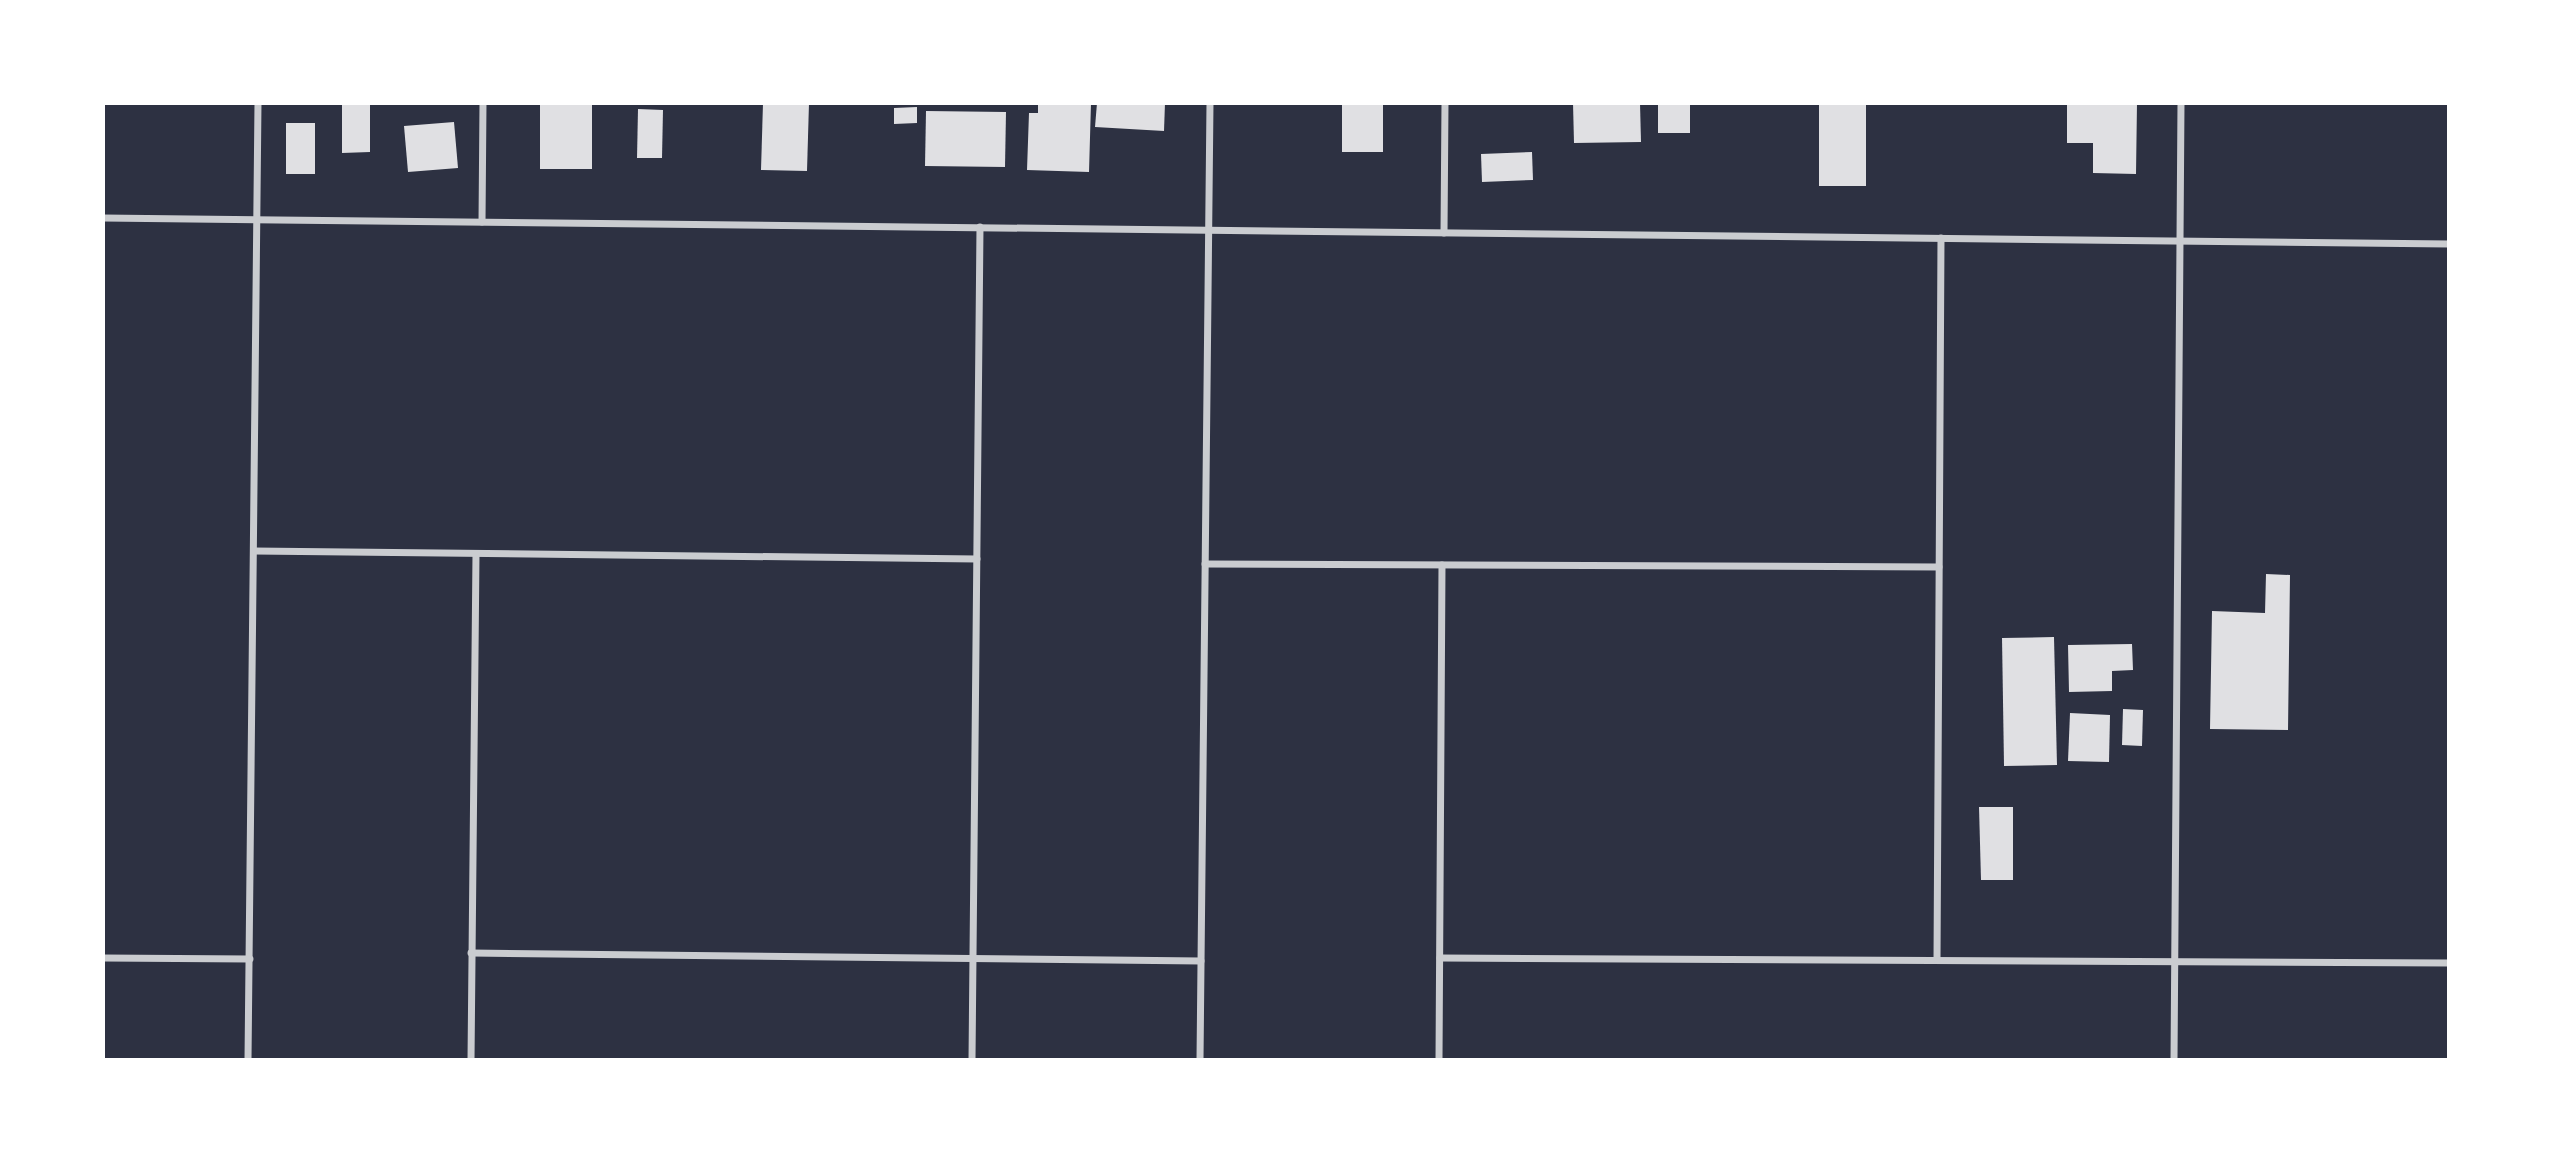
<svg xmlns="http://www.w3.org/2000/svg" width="2552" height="1163" font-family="Figtree,sans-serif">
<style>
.building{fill:#e0e0e3}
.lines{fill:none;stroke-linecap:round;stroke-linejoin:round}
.minor{stroke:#caccd0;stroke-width:7}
</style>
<rect width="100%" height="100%" fill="#2d3142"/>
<!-- building -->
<g class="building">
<polygon points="342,103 370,103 370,152 342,153"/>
<rect x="540" y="103" width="52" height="66"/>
<polygon points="763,103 809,103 807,171 761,170"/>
<polygon points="1038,103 1091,103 1089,172 1027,170 1029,113 1038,113"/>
<polygon points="1097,103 1165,103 1164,131 1095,127"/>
<rect x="1342" y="103" width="41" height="49"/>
<polygon points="1573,103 1640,103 1641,142 1574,143"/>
<rect x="1658" y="103" width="32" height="30"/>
<rect x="1819" y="103" width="47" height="83"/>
<polygon points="2067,103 2137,103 2136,174 2093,173 2093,143 2067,143"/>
<polygon points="917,107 917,123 894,124 894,108"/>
<polygon points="638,109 663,110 662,158 637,158"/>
<polygon points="926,111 1006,112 1005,167 925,166"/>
<polygon points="454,122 458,168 408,172 404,126"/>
<rect x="286" y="123" width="29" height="51"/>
<polygon points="1532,152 1533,180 1482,182 1481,154"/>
<polygon points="2266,574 2290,575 2288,730 2210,729 2212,611 2265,613"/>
<polygon points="2054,637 2057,765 2004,766 2002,638"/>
<polygon points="2132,644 2133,670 2112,671 2112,691 2069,692 2068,645"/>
<polygon points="2123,709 2143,710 2142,746 2122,745"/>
<polygon points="2070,713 2110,715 2109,762 2068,761"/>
<polygon points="1979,807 2013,807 2013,880 1981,880"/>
</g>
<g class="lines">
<!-- minor -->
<g class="minor">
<polyline points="103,218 2449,244"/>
<polyline points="482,222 483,103"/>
<polyline points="1444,233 1445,103"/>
<polyline points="254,551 977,559"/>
<polyline points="1205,564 1939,567"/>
<polyline points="471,953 1201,961"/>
<polyline points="103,958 250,959"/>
<polyline points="1440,958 2449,963"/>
<polyline points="1937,960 1941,238"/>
<polyline points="248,1060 258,103"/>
<polyline points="471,1060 476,554"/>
<polyline points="972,1060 980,227"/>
<polyline points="1200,1060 1210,103"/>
<polyline points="1439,1060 1442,565"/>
<polyline points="2174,1060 2181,103"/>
</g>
</g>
<!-- border -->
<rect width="2552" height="1163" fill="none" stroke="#ffffff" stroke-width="210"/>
</svg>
